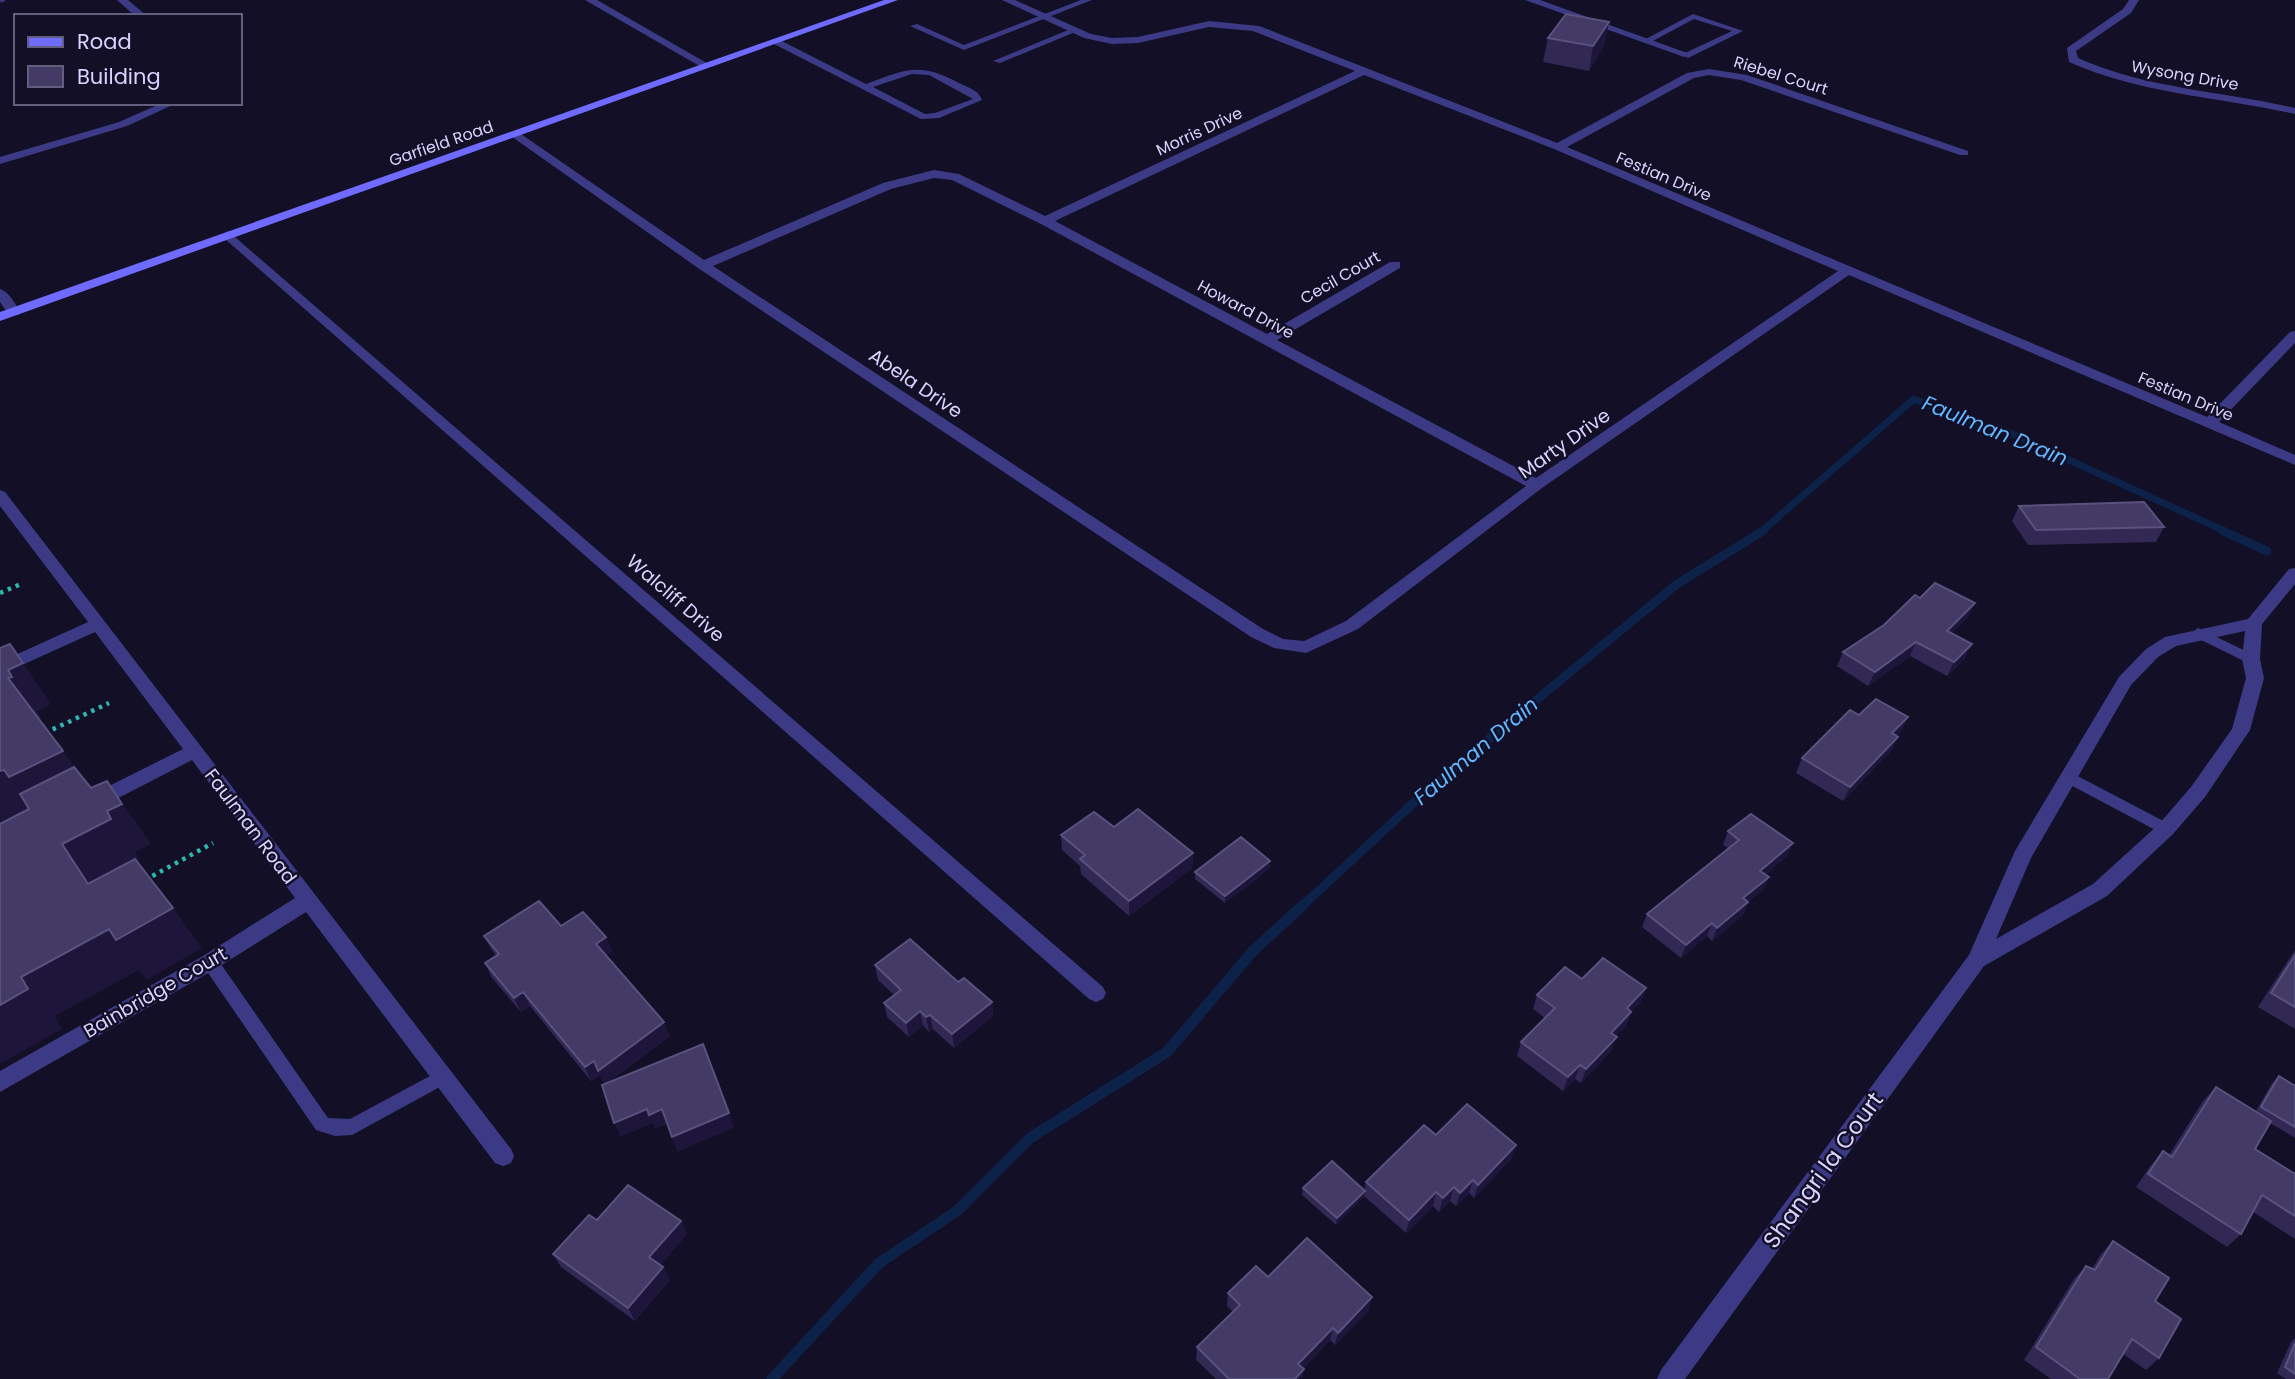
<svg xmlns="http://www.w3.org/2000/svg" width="2295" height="1379" font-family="Poppins,sans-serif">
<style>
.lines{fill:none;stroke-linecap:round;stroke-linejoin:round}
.stream-far2{stroke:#0c2248;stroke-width:7}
.stream-far1{stroke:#0c2248;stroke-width:9}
.stream{stroke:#0c2248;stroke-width:11}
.path{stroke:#2fb8b0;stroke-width:4.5;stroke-dasharray:3.5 5;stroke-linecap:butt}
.service{fill:#3d3a85;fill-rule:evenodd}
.minor{fill:#3d3a85;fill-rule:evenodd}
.secondary{fill:#6f6bff;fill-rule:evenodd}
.wall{fill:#312854}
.shaded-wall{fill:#1d163a}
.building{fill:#433a66;stroke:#5a527e;stroke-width:2}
.labels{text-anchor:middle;stroke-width:5;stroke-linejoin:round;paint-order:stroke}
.far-street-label{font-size:16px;fill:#d9d4ff;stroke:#130f26}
.street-label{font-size:19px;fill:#d9d4ff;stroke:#130f26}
.water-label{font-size:21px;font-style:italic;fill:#62b6ff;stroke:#130f26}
.near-street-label{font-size:23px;fill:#d9d4ff;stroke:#130f26}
</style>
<rect width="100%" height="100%" fill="#130f26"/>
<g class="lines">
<!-- stream-far2 -->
<polyline class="stream-far2" points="1761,532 1914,399 1972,424 1999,428 2227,532"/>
<!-- stream-far1 -->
<g class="stream-far1">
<polyline points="2223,531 2267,551"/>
<polyline points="1301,907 1433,785 1677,584 1763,531"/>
</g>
<!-- stream -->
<polyline class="stream" points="772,1379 879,1263 957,1211 1030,1138 1167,1052 1253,951 1303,905"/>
<!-- path -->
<g class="path">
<polyline points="0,593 21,584"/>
<polyline points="45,733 109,703"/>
<polyline points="145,880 213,843"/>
</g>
<!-- service -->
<g class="service">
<polygon points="1081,0 1092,0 964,50 910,26 917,24 964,45"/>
<polygon points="1693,14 1743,31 1688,58 1684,55 1685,53 1732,31 1694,19 1649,43 1642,41"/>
<polygon points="1073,28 1080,30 1000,63 993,61"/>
<path d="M772 39H778L866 84C908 68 920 62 961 84 970 88 979 91 982 100L939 118 921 119 772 43ZM912 74 929 75 973 99 935 113 925 114 873 87Z"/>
<polygon points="2198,628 2256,656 2258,659 2256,662 2246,662 2193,636 2191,633"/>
<polygon points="2070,772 2171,825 2174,829 2171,833 2161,833 2065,782 2063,778 2065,774"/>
<polygon points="210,955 216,957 328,1118 350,1119 443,1069 449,1072 452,1077 449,1082 352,1135 335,1136 316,1130 204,967 202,962 204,957"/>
</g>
<!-- minor -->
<g class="minor">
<polygon points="0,0 6,0 1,3"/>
<polygon points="117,0 128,0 147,16 135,16"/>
<polygon points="585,0 597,0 712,66 703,68"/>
<path d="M1002 0H1015L1091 34 1112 38 1138 37 1209 21 1259 26 1557 143 1687 73 1709 69 1747 75 1968 151V155H1960L1741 80 1709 75 1694 78 1567 147 2207 417 2290 332 2295 331V343L2219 422 2295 455V465L1849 275 1542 488 1358 629 1306 653 1274 648 1251 637 698 268 508 134 518 132 704 260 883 183 934 170 959 174 1045 216 1355 71 1253 31 1209 27 1138 43 1112 44 1084 38ZM1364 75 1554 149 1838 271 1536 478 1277 340 1400 268V262H1390L1267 334 1055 221ZM934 178 952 180 1041 224 1526 486 1346 621 1304 641 1283 639 1263 629 713 266 891 189Z"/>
<polygon points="1525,0 1540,0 1693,55 1684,57"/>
<path d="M2129 0H2139L2131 13 2076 51 2078 58C2147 89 2222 91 2295 108V114C2219 97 2141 94 2069 62L2067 48 2123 9Z"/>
<polygon points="162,103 177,103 127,126 0,164 0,157 119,122"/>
<polygon points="228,231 1103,987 1106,993 1103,999 1096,1002 1089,999 224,238 222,235"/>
<path d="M0 289C8 291 20 308 19 315H9L0 302Z"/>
<polygon points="0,490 5,492 511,1149 514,1156 511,1163 503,1166 495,1163 306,912 217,968 0,1092 0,1071 203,956 295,898 192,760 101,807 87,807 85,802 87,797 183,749 95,632 0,675 0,662 88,622 0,506"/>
<path d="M2295 568V584L2262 624 2260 659 2264 678 2250 730 2205 797 2173 834 2107 896 1984 966 1685 1379H1657L1661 1370 1969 955 2015 851 2119 677 2146 649 2165 637 2248 619 2289 569ZM2245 631 2242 659 2246 678 2232 729 2191 787 2159 824 2093 884 1996 939 2031 858 2131 685 2158 657 2176 646Z"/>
</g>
<!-- secondary -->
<polygon class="secondary" points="884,0 898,0 0,321 0,312"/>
</g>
<!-- wall -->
<g class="wall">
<polygon points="1609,22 1604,46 1589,71 1543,62 1548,38"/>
<polygon points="2019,506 2164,527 2156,542 2028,545 2012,521"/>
<polygon points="1968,617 1952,633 1965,658 1947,676 1910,656 1868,686 1837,666 1843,652"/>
<polygon points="1859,715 1908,717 1901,731 1897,736 1898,737 1891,751 1843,801 1796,773 1802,758"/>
<polygon points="1114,827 1193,853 1192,868 1129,916 1081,874 1080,866 1062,850 1061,835"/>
<polygon points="1728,831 1787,856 1766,874 1769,877 1763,890 1748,902 1743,915 1712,941 1707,936 1681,958 1642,927 1647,914 1728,848 1723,845"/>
<polygon points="1270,861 1270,868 1225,903 1195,879 1195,872"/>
<polygon points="561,926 606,937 612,951 606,955 670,1036 607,1083 734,1127 678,1151 667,1124 655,1128 653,1123 620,1136 604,1084 600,1075 591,1081 530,1006 521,1012 492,978 485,963 496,956 492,950 484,936"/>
<polygon points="2295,950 2295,1029 2258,1007"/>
<polygon points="875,965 992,1002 993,1016 954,1048 933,1029 929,1032 923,1025 909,1037 887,1017 884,1003 894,995 878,980"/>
<polygon points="1582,979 1646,988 1640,1003 1631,1012 1626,1026 1616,1036 1611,1051 1581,1083 1575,1079 1563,1091 1517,1056 1521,1042 1545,1018 1533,1009 1537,995"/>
<polygon points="2279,1076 2295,1086 2295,1138 2270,1123 2255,1149 2295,1174 2295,1239 2253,1212 2241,1234 2227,1247 2136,1187 2151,1165 2163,1151 2169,1155 2203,1101 2216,1087 2256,1111 2272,1083"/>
<polygon points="1436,1135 1512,1158 1474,1198 1469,1193 1456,1206 1450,1201 1439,1212 1433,1206 1406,1233 1364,1196 1336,1225 1302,1195 1303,1188 1364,1190 1366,1182"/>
<polygon points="597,1220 681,1221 687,1234 660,1265 663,1267 670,1280 635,1321 561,1267 553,1254"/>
<polygon points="2113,1241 2155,1301 2159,1358 2146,1370 2123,1354 2108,1379 2051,1379 2024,1360 2074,1279 2086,1266 2092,1269 2101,1254"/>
<polygon points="1268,1277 1369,1310 1335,1345 1330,1340 1303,1369 1302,1379 1216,1379 1196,1360 1197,1347 1233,1312 1227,1306 1228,1293"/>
<polygon points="2295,1338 2295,1379 2286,1379 2277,1373 2291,1342"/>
</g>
<!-- shaded-wall -->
<g class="shaded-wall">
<polygon points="1609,22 1604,46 1589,71 1593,46"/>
<polygon points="1975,603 1968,617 1940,645 1947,631"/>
<polygon points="1916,642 1910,656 1868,686 1875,672"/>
<polygon points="10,644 51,704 37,711 41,717 37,719 8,678"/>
<polygon points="1972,644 1965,658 1947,676 1954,662"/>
<polygon points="1908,717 1901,731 1885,748 1892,733"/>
<polygon points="1898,737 1891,751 1843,801 1850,787"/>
<polygon points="63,751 92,792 0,827 0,771"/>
<polygon points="107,781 151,844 135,852 140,860 93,885 88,884 62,844 107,811"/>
<polygon points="1793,843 1787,856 1755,884 1760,871"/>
<polygon points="1193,853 1192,868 1129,916 1129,901"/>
<polygon points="1270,861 1270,868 1225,903 1225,896"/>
<polygon points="1769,877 1763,890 1748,902 1743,915 1712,941 1717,928 1743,898"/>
<polygon points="173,908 202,948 147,980 139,970 55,1016 62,1029 0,1064 0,1005 21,977 109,929"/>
<polygon points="1712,923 1707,936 1681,958 1686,945"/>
<polygon points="606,937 612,951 602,958 596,944"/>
<polygon points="1646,988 1640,1003 1631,1012 1626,1026 1606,1047 1611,1033 1627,1008"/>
<polygon points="523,992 530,1006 521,1012 514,998"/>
<polygon points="992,1002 993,1016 954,1048 952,1034"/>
<polygon points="920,1011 923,1025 909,1037 906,1023"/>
<polygon points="930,1015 933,1029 929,1032 926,1017"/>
<polygon points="664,1022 670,1036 604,1085 600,1075 591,1081 585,1067 594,1061"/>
<polygon points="1617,1037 1611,1051 1581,1083 1586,1069"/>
<polygon points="1580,1065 1575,1079 1563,1091 1568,1077"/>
<polygon points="647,1109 662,1109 668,1123 655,1128 653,1123 620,1136 614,1123"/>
<polygon points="729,1113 734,1127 678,1151 672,1137"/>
<polygon points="1516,1145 1512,1158 1474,1198 1478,1185"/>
<polygon points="1473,1180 1469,1193 1456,1206 1460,1193"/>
<polygon points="1454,1187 1450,1201 1439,1212 1443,1198"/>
<polygon points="1365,1191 1364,1197 1336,1225 1337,1218"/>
<polygon points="1436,1192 1433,1206 1406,1233 1409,1220"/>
<polygon points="681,1221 687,1234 656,1270 649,1257"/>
<polygon points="663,1267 670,1280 635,1321 628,1308"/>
<polygon points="1372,1297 1369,1310 1335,1345 1338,1333"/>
<polygon points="1333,1328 1330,1340 1296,1376 1298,1364"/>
<polygon points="1304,1369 1302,1379 1295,1379"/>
</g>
<!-- building -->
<g class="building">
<polygon points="1566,14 1609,22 1593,46 1548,38"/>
<polygon points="2144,502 2164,527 2036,530 2019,506"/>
<polygon points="1935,583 1975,603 1947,631 1972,644 1954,662 1916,642 1875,672 1843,652 1884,625 1915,595 1920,598"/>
<polygon points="10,644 23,663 8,670 12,677 8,678 63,751 9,777 4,770 0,771 0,648"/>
<polygon points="1876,699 1908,717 1892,733 1898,737 1850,787 1802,758 1850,710 1859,715"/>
<polygon points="74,767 91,788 107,781 122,804 107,811 111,819 62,844 88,884 135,859 173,908 116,940 109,929 21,977 28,989 0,1005 0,824 29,809 20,794"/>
<polygon points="1138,809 1193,853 1129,901 1080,859 1085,855 1061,835 1094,812 1114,827"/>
<polygon points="1751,814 1793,843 1760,871 1769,877 1743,898 1748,902 1717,928 1712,923 1686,945 1647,914 1739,840 1728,831"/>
<polygon points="1241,837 1270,861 1225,896 1195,872"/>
<polygon points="539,901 561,926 583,912 606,937 596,944 664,1022 598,1071 594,1061 585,1067 523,992 514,998 485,963 499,954 484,936"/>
<polygon points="910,939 958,982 964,978 992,1002 952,1034 930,1015 926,1017 920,1011 906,1023 884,1003 901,990 875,965"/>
<polygon points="2295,955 2295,1007 2271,993"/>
<polygon points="1603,958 1646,988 1627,1008 1631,1012 1611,1033 1617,1037 1586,1069 1580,1065 1568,1077 1521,1042 1555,1008 1537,995 1565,967 1582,979"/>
<polygon points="703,1044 729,1113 672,1137 662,1109 649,1115 647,1109 614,1123 602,1085"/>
<polygon points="2279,1076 2295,1086 2295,1127 2261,1107"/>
<polygon points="2216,1087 2271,1121 2255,1149 2295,1174 2295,1216 2262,1195 2241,1234 2148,1174 2163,1151 2172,1157"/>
<polygon points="1467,1104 1516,1145 1478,1185 1473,1180 1460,1193 1454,1187 1443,1198 1436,1192 1409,1220 1366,1182 1424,1125 1436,1135"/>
<polygon points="1332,1161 1365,1191 1337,1218 1303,1188"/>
<polygon points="628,1185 681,1221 649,1257 663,1267 628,1308 553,1254 589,1215 597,1220"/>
<polygon points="1307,1238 1372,1297 1338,1333 1333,1328 1298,1364 1304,1369 1295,1379 1229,1379 1197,1347 1240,1305 1228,1293 1256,1266 1268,1277"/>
<polygon points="2113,1241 2169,1278 2155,1301 2181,1319 2159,1358 2132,1339 2108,1379 2080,1379 2036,1347 2086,1266 2095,1270"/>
<polygon points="2295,1343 2295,1374 2285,1367"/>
</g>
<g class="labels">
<!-- far-street labels -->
<g class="far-street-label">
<text transform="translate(1781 75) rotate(17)" y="6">Riebel Court</text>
<text transform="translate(2185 75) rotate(10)" y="6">Wysong Drive</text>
<text transform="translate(1199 131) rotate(-25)" y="6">Morris Drive</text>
<text transform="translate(441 143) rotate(-19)" y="6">Garfield Road</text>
<text transform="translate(1664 176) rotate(23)" y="6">Festian Drive</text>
<text transform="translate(1340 277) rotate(-30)" y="6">Cecil Court</text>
<text transform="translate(1246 309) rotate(28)" y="6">Howard Drive</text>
<text transform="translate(2186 396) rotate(23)" y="6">Festian Drive</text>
</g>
<!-- street labels -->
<g class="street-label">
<text transform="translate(916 383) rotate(34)" y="7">Abela Drive</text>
<text transform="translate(1564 443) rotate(-35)" y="7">Marty Drive</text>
<text transform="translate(676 598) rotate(41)" y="7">Walcliff Drive</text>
<text transform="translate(251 826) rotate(53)" y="7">Faulman Road</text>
<text transform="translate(155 992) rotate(-30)" y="7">Bainbridge Court</text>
</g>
<!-- water labels -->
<g class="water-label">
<text transform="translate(1995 431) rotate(22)" y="7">Faulman Drain</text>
<text transform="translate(1476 751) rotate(-40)" y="7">Faulman Drain</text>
</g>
<!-- near-street labels -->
<g class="near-street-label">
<text transform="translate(1823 1170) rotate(-54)" y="8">Shangri la Court</text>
</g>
</g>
<!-- legend -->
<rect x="14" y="14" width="228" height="91" fill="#130f26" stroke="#625e7d" stroke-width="2"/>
<rect x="28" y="37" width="35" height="10" fill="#6f6bff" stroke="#625e7d" stroke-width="2"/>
<text x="77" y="49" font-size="21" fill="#d9d4ff">Road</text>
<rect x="28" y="66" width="35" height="21" fill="#433a66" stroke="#625e7d" stroke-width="2"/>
<text x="77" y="84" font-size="21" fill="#d9d4ff">Building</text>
</svg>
